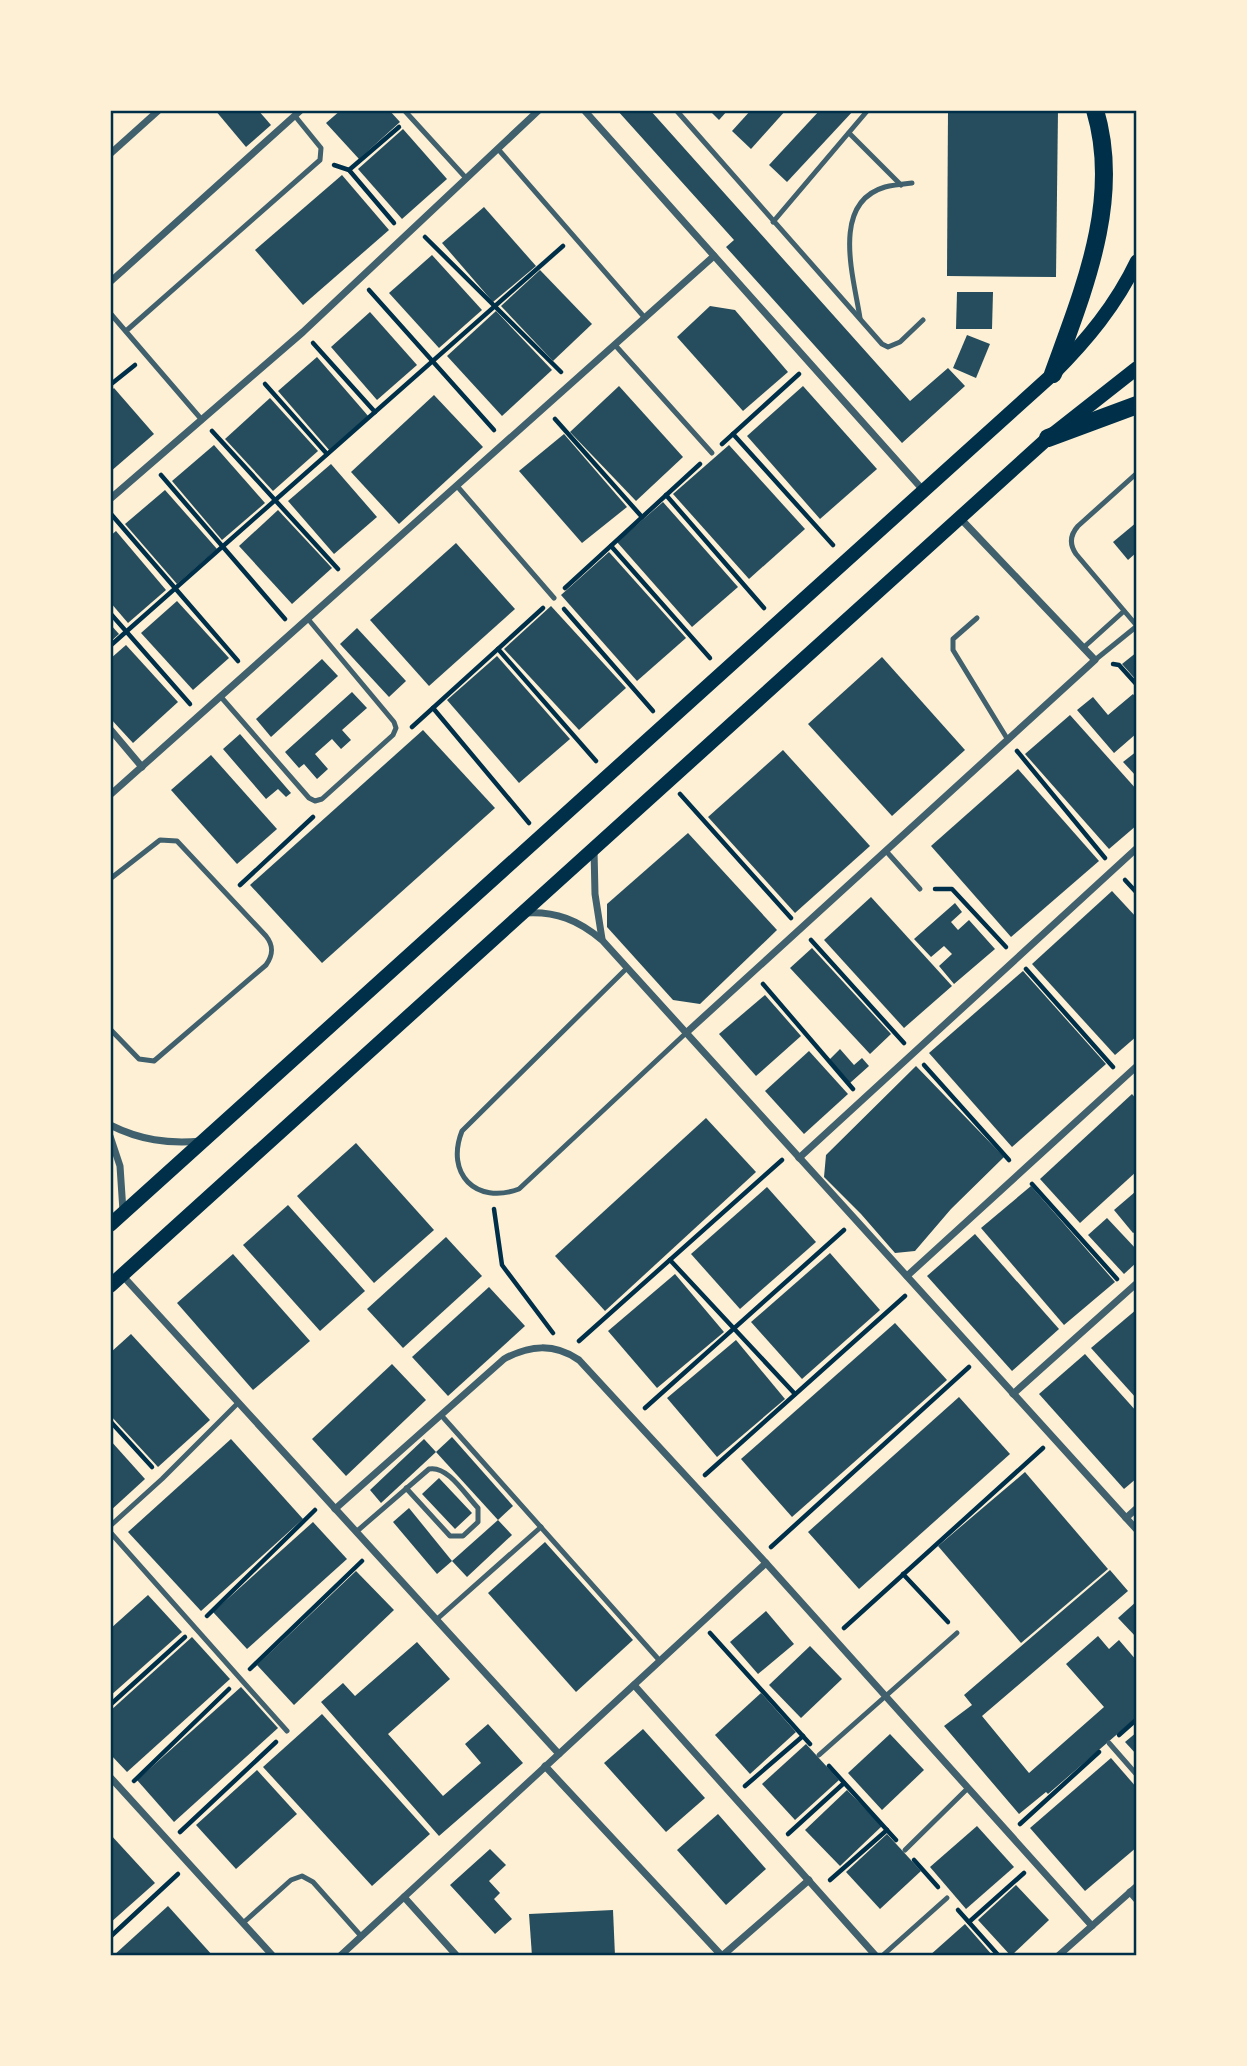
<svg xmlns="http://www.w3.org/2000/svg" width="1247" height="2066" font-family="Barlow,sans-serif">
<style>
.building{fill:#264d5e}
.lines{fill:none;stroke-linecap:round;stroke-linejoin:round}
.path{stroke:#003049;stroke-width:4.5}
.service{stroke:#3f606c;stroke-width:5}
.minor{stroke:#3f606c;stroke-width:7}
.secondary{stroke:#003049;stroke-width:14}
.primary{stroke:#003049;stroke-width:18}
.neatline{fill:none;stroke:#003049;stroke-width:2.5}
</style>
<rect width="100%" height="100%" fill="#fdf0d5"/>
<!-- building -->
<g class="building">
<polygon points="215,110 258,110 271,125 246,147"/>
<polygon points="341,110 389,110 400,122 359,159 326,123"/>
<polygon points="617,110 650,110 910,401 948,368 965,386 902,443 726,247 734,240"/>
<polygon points="709,110 728,110 719,120"/>
<polygon points="751,110 786,110 751,149 732,131"/>
<polygon points="820,110 854,110 787,182 769,165"/>
<polygon points="948,110 1058,110 1056,277 947,276"/>
<polygon points="403,129 447,179 402,219 358,169"/>
<polygon points="342,175 389,230 303,305 255,250"/>
<polygon points="484,207 536,266 493,302 442,243"/>
<polygon points="432,255 482,310 439,348 389,293"/>
<polygon points="540,270 592,324 553,361 501,306"/>
<polygon points="957,292 993,292 992,329 956,329"/>
<polygon points="710,306 735,310 788,372 743,411 677,337"/>
<polygon points="496,311 552,370 502,416 447,356"/>
<polygon points="370,312 417,365 377,400 331,347"/>
<polygon points="967,335 990,344 976,378 953,368"/>
<polygon points="317,357 369,417 330,451 278,391"/>
<polygon points="619,386 683,457 636,501 570,432"/>
<polygon points="803,386 877,469 820,519 747,436"/>
<polygon points="114,388 154,434 110,472 110,392"/>
<polygon points="434,395 483,447 399,524 351,472"/>
<polygon points="270,398 318,451 273,491 225,439"/>
<polygon points="564,434 627,507 582,543 519,471"/>
<polygon points="214,445 265,503 222,540 172,481"/>
<polygon points="729,445 805,529 749,579 673,494"/>
<polygon points="331,464 377,517 334,554 288,501"/>
<polygon points="165,490 217,549 177,584 125,524"/>
<polygon points="663,502 738,587 692,627 617,542"/>
<polygon points="278,510 332,568 292,604 239,546"/>
<polygon points="1137,522 1137,552 1128,560 1113,542"/>
<polygon points="116,531 166,590 128,623 110,602 110,536"/>
<polygon points="456,543 515,609 429,686 370,620"/>
<polygon points="609,552 686,638 637,681 561,595"/>
<polygon points="177,601 229,658 193,690 141,633"/>
<polygon points="551,606 626,688 579,730 504,649"/>
<polygon points="110,624 119,634 110,642"/>
<polygon points="357,628 406,681 389,697 340,644"/>
<polygon points="126,645 178,702 133,743 110,718 110,659"/>
<polygon points="1137,652 1137,681 1122,664"/>
<polygon points="497,656 570,739 519,783 447,700"/>
<polygon points="882,657 965,750 892,816 808,724"/>
<polygon points="322,659 338,676 271,737 256,719"/>
<polygon points="352,692 367,708 342,730 351,740 341,749 332,739 315,754 328,769 317,779 304,764 299,768 285,752"/>
<polygon points="1133,694 1137,699 1137,733 1114,753 1077,710 1093,697 1108,715"/>
<polygon points="1070,715 1137,790 1137,825 1109,849 1025,754"/>
<polygon points="423,730 495,808 322,963 250,885"/>
<polygon points="240,734 291,793 286,797 278,789 266,799 223,749"/>
<polygon points="783,750 870,846 795,913 708,817"/>
<polygon points="1137,751 1137,777 1123,762"/>
<polygon points="211,755 277,829 237,864 171,790"/>
<polygon points="1018,769 1099,861 1011,937 931,846"/>
<polygon points="688,833 777,930 700,1004 673,1000 607,927 607,904"/>
<polygon points="1112,891 1137,918 1137,1036 1115,1055 1032,964"/>
<polygon points="871,897 952,986 904,1028 824,940"/>
<polygon points="955,903 962,912 951,922 958,930 969,920 995,949 954,984 939,966 952,954 944,946 931,957 914,939"/>
<polygon points="812,948 891,1034 870,1054 790,968"/>
<polygon points="1023,971 1106,1064 1012,1147 929,1053"/>
<polygon points="765,995 801,1036 756,1076 719,1034"/>
<polygon points="840,1049 854,1065 862,1058 869,1066 850,1083 829,1060"/>
<polygon points="809,1051 848,1094 804,1134 765,1091"/>
<polygon points="916,1066 1004,1157 951,1209 915,1251 895,1253 861,1214 824,1177 826,1155"/>
<polygon points="1132,1094 1137,1100 1137,1171 1080,1223 1040,1179"/>
<polygon points="706,1118 756,1172 605,1311 555,1256"/>
<polygon points="356,1143 434,1230 374,1283 297,1196"/>
<polygon points="1031,1186 1115,1282 1064,1325 981,1228"/>
<polygon points="767,1187 816,1242 740,1309 691,1254"/>
<polygon points="1135,1192 1137,1231 1133,1233 1114,1210"/>
<polygon points="288,1205 365,1291 320,1331 243,1245"/>
<polygon points="1107,1218 1137,1250 1137,1262 1124,1274 1088,1235"/>
<polygon points="975,1234 1059,1329 1012,1371 927,1276"/>
<polygon points="446,1237 482,1276 403,1348 367,1309"/>
<polygon points="830,1253 880,1310 802,1379 751,1322"/>
<polygon points="233,1254 310,1341 253,1390 177,1303"/>
<polygon points="675,1274 724,1332 657,1388 608,1331"/>
<polygon points="489,1287 525,1326 448,1396 412,1357"/>
<polygon points="1137,1309 1137,1399 1091,1348"/>
<polygon points="895,1323 947,1380 792,1517 741,1459"/>
<polygon points="131,1334 210,1420 158,1467 110,1415 110,1353"/>
<polygon points="736,1340 785,1399 717,1457 667,1398"/>
<polygon points="1085,1354 1137,1412 1137,1478 1124,1489 1039,1394"/>
<polygon points="392,1364 426,1400 346,1476 312,1439"/>
<polygon points="959,1397 1010,1454 859,1589 808,1532"/>
<polygon points="452,1437 513,1506 498,1520 436,1452"/>
<polygon points="231,1439 303,1519 201,1611 128,1532"/>
<polygon points="424,1439 436,1452 381,1503 370,1490"/>
<polygon points="110,1440 145,1479 110,1511"/>
<polygon points="1025,1472 1108,1569 1021,1643 938,1546"/>
<polygon points="439,1478 472,1513 455,1529 422,1494"/>
<polygon points="409,1508 452,1561 437,1574 393,1522"/>
<polygon points="498,1520 512,1535 467,1577 452,1561"/>
<polygon points="313,1522 347,1559 247,1649 213,1612"/>
<polygon points="545,1542 633,1640 576,1692 488,1593"/>
<polygon points="1110,1570 1128,1591 982,1716 1029,1773 1104,1707 1066,1664 1098,1636 1109,1649 1119,1640 1137,1661 1137,1717 1048,1794 1046,1792 1019,1814 944,1726 972,1705 964,1695"/>
<polygon points="356,1571 394,1610 294,1705 257,1665"/>
<polygon points="148,1595 182,1632 110,1696 110,1629"/>
<polygon points="1137,1601 1137,1638 1118,1618"/>
<polygon points="766,1611 794,1644 758,1674 730,1642"/>
<polygon points="192,1637 230,1679 127,1772 110,1754 110,1711"/>
<polygon points="417,1642 450,1679 388,1734 443,1796 481,1763 465,1744 488,1724 523,1763 439,1836 321,1702 343,1683 355,1696"/>
<polygon points="810,1646 842,1679 801,1718 769,1685"/>
<polygon points="241,1687 278,1728 174,1822 137,1780"/>
<polygon points="761,1693 796,1732 750,1774 715,1735"/>
<polygon points="322,1714 430,1834 372,1886 263,1767"/>
<polygon points="643,1729 705,1798 666,1832 604,1763"/>
<polygon points="1137,1732 1137,1755 1125,1742"/>
<polygon points="890,1734 924,1770 882,1810 848,1773"/>
<polygon points="806,1744 839,1780 795,1820 762,1784"/>
<polygon points="1111,1758 1137,1788 1137,1847 1085,1891 1030,1828"/>
<polygon points="257,1770 297,1814 236,1869 196,1825"/>
<polygon points="847,1790 882,1826 840,1866 805,1830"/>
<polygon points="718,1814 766,1869 726,1905 677,1850"/>
<polygon points="977,1826 1014,1867 966,1909 930,1867"/>
<polygon points="110,1834 155,1883 110,1923"/>
<polygon points="887,1834 921,1871 880,1909 846,1872"/>
<polygon points="490,1849 506,1865 489,1881 500,1893 494,1899 512,1919 495,1934 450,1885"/>
<polygon points="1016,1885 1049,1920 1011,1956 978,1920"/>
<polygon points="168,1906 213,1956 113,1956"/>
<polygon points="613,1910 615,1956 532,1956 529,1914"/>
<polygon points="965,1924 993,1956 929,1956"/>
</g>
<g class="lines">
<!-- path -->
<g class="path">
<polyline points="334,165 349,170 399,127"/>
<polyline points="349,170 394,223"/>
<polyline points="425,237 561,372"/>
<polyline points="369,290 494,430"/>
<polyline points="313,343 375,412"/>
<polyline points="265,384 327,454"/>
<polyline points="110,385 135,365"/>
<polyline points="555,419 642,517"/>
<polyline points="212,431 338,569"/>
<polyline points="733,434 833,545"/>
<polyline points="722,444 799,374"/>
<polyline points="161,475 285,619"/>
<polyline points="666,495 764,608"/>
<polyline points="111,514 238,661"/>
<polyline points="611,546 710,658"/>
<polyline points="565,588 700,464"/>
<polyline points="564,609 653,711"/>
<polyline points="110,613 190,704"/>
<polyline points="110,646 563,246"/>
<polyline points="498,649 596,761"/>
<polyline points="1113,664 1119,665 1137,685"/>
<polyline points="433,708 529,823"/>
<polyline points="412,727 543,608"/>
<polyline points="1017,751 1105,858"/>
<polyline points="680,794 791,918"/>
<polyline points="1125,880 1137,893"/>
<polyline points="240,885 313,817"/>
<polyline points="935,889 952,889 1006,947"/>
<polyline points="811,940 904,1043"/>
<polyline points="1026,969 1113,1067"/>
<polyline points="763,984 853,1089"/>
<polyline points="924,1065 1009,1160"/>
<polyline points="1032,1184 1117,1279"/>
<polyline points="494,1209 502,1265 553,1333"/>
<polyline points="670,1260 795,1394"/>
<polyline points="579,1341 782,1160"/>
<polyline points="645,1408 844,1230"/>
<polyline points="110,1421 152,1467"/>
<polyline points="705,1475 905,1296"/>
<polyline points="771,1547 969,1367"/>
<polyline points="903,1574 948,1622"/>
<polyline points="207,1616 315,1510"/>
<polyline points="844,1628 1043,1448"/>
<polyline points="710,1633 810,1744"/>
<polyline points="250,1669 362,1561"/>
<polyline points="110,1705 185,1637"/>
<polyline points="1119,1735 1137,1719"/>
<polyline points="829,1766 896,1840"/>
<polyline points="134,1781 229,1689"/>
<polyline points="745,1786 803,1736"/>
<polyline points="1020,1824 1099,1752"/>
<polyline points="180,1832 276,1742"/>
<polyline points="788,1834 844,1783"/>
<polyline points="914,1860 938,1887"/>
<polyline points="830,1880 887,1830"/>
<polyline points="958,1910 999,1956"/>
<polyline points="969,1922 1024,1873"/>
<polyline points="110,1937 178,1874"/>
</g>
<!-- service -->
<g class="service">
<polyline points="404,110 466,178"/>
<polyline points="676,110 882,344 888,347 900,342 923,320"/>
<polyline points="849,133 901,185"/>
<polyline points="498,149 645,318"/>
<polyline points="773,222 868,110"/>
<polyline points="110,313 202,420"/>
<path d="M860 318C854 278 830 203 885 187 893 185 903 184 912 183"/>
<polyline points="126,331 320,160 321,148 295,116"/>
<polyline points="615,345 712,453"/>
<path d="M1137 473 1078 526C1070 535 1069 544 1076 554L1137 626"/>
<polyline points="457,486 554,598"/>
<polyline points="977,618 953,639 953,650 1008,740"/>
<polyline points="1083,648 1124,611"/>
<polyline points="1095,660 1137,626"/>
<polyline points="221,697 309,798 315,801 322,799 393,735 396,728 394,722 308,619"/>
<polyline points="886,851 920,889"/>
<path d="M110 879 160 840 177 841 266 936C274 946 273 955 266 965L154 1061 139 1059 110 1029"/>
<path d="M627 968 462 1131C445 1174 476 1205 519 1189L686 1033"/>
<polyline points="441,1415 660,1661"/>
<polyline points="110,1526 162,1479 238,1403"/>
<polyline points="110,1532 287,1731"/>
<path d="M356 1532 429 1469C448 1465 466 1496 478 1508V1522L463 1536H450L406 1488"/>
<polyline points="436,1620 541,1527"/>
<polyline points="1109,1743 1137,1775"/>
<polyline points="819,1755 957,1633"/>
<polyline points="905,1850 968,1788"/>
<polyline points="243,1923 291,1880 302,1876 313,1882 361,1936"/>
<polyline points="882,1956 947,1898"/>
</g>
<!-- minor -->
<g class="minor">
<polyline points="584,110 923,490"/>
<polyline points="110,154 159,110"/>
<polyline points="110,282 301,110"/>
<polyline points="110,499 303,332 539,110"/>
<polyline points="110,729 142,767"/>
<polyline points="110,795 714,256"/>
<polyline points="594,850 595,894 602,939"/>
<path d="M525 913C556 911 578 920 602 940L1137 1530"/>
<polyline points="686,1033 1095,660 960,518"/>
<path d="M110 1125C140 1140 168 1144 201 1141"/>
<polyline points="110,1136 120,1166 123,1211"/>
<polyline points="799,1158 1137,848"/>
<polyline points="122,1275 559,1754"/>
<polyline points="907,1276 1137,1066"/>
<polyline points="1013,1394 1137,1283"/>
<path d="M335 1509 504 1359C530 1345 554 1343 579 1360L766 1563 1092 1926"/>
<polyline points="1126,1518 1137,1508"/>
<polyline points="634,1685 876,1956"/>
<polyline points="545,1766 722,1956"/>
<polyline points="110,1777 273,1956"/>
<polyline points="1130,1892 1137,1900"/>
<polyline points="404,1897 457,1956"/>
<polyline points="340,1956 766,1563"/>
<polyline points="722,1956 809,1880"/>
<polyline points="1058,1956 1137,1886"/>
</g>
<!-- secondary -->
<g class="secondary">
<path d="M110 1225 1053 374C1087 340 1116 305 1137 261"/>
<polyline points="110,1286 1048,438 1137,368"/>
</g>
<!-- primary -->
<g class="primary">
<path d="M1053 374C1083 291 1122 200 1095 110"/>
<polyline points="1048,438 1137,405"/>
</g>
</g>
<!-- border -->
<rect width="1247" height="2066" fill="none" stroke="#fdf0d5" stroke-width="224"/>
<rect x="112" y="112" width="1023" height="1842" class="neatline"/>
</svg>
